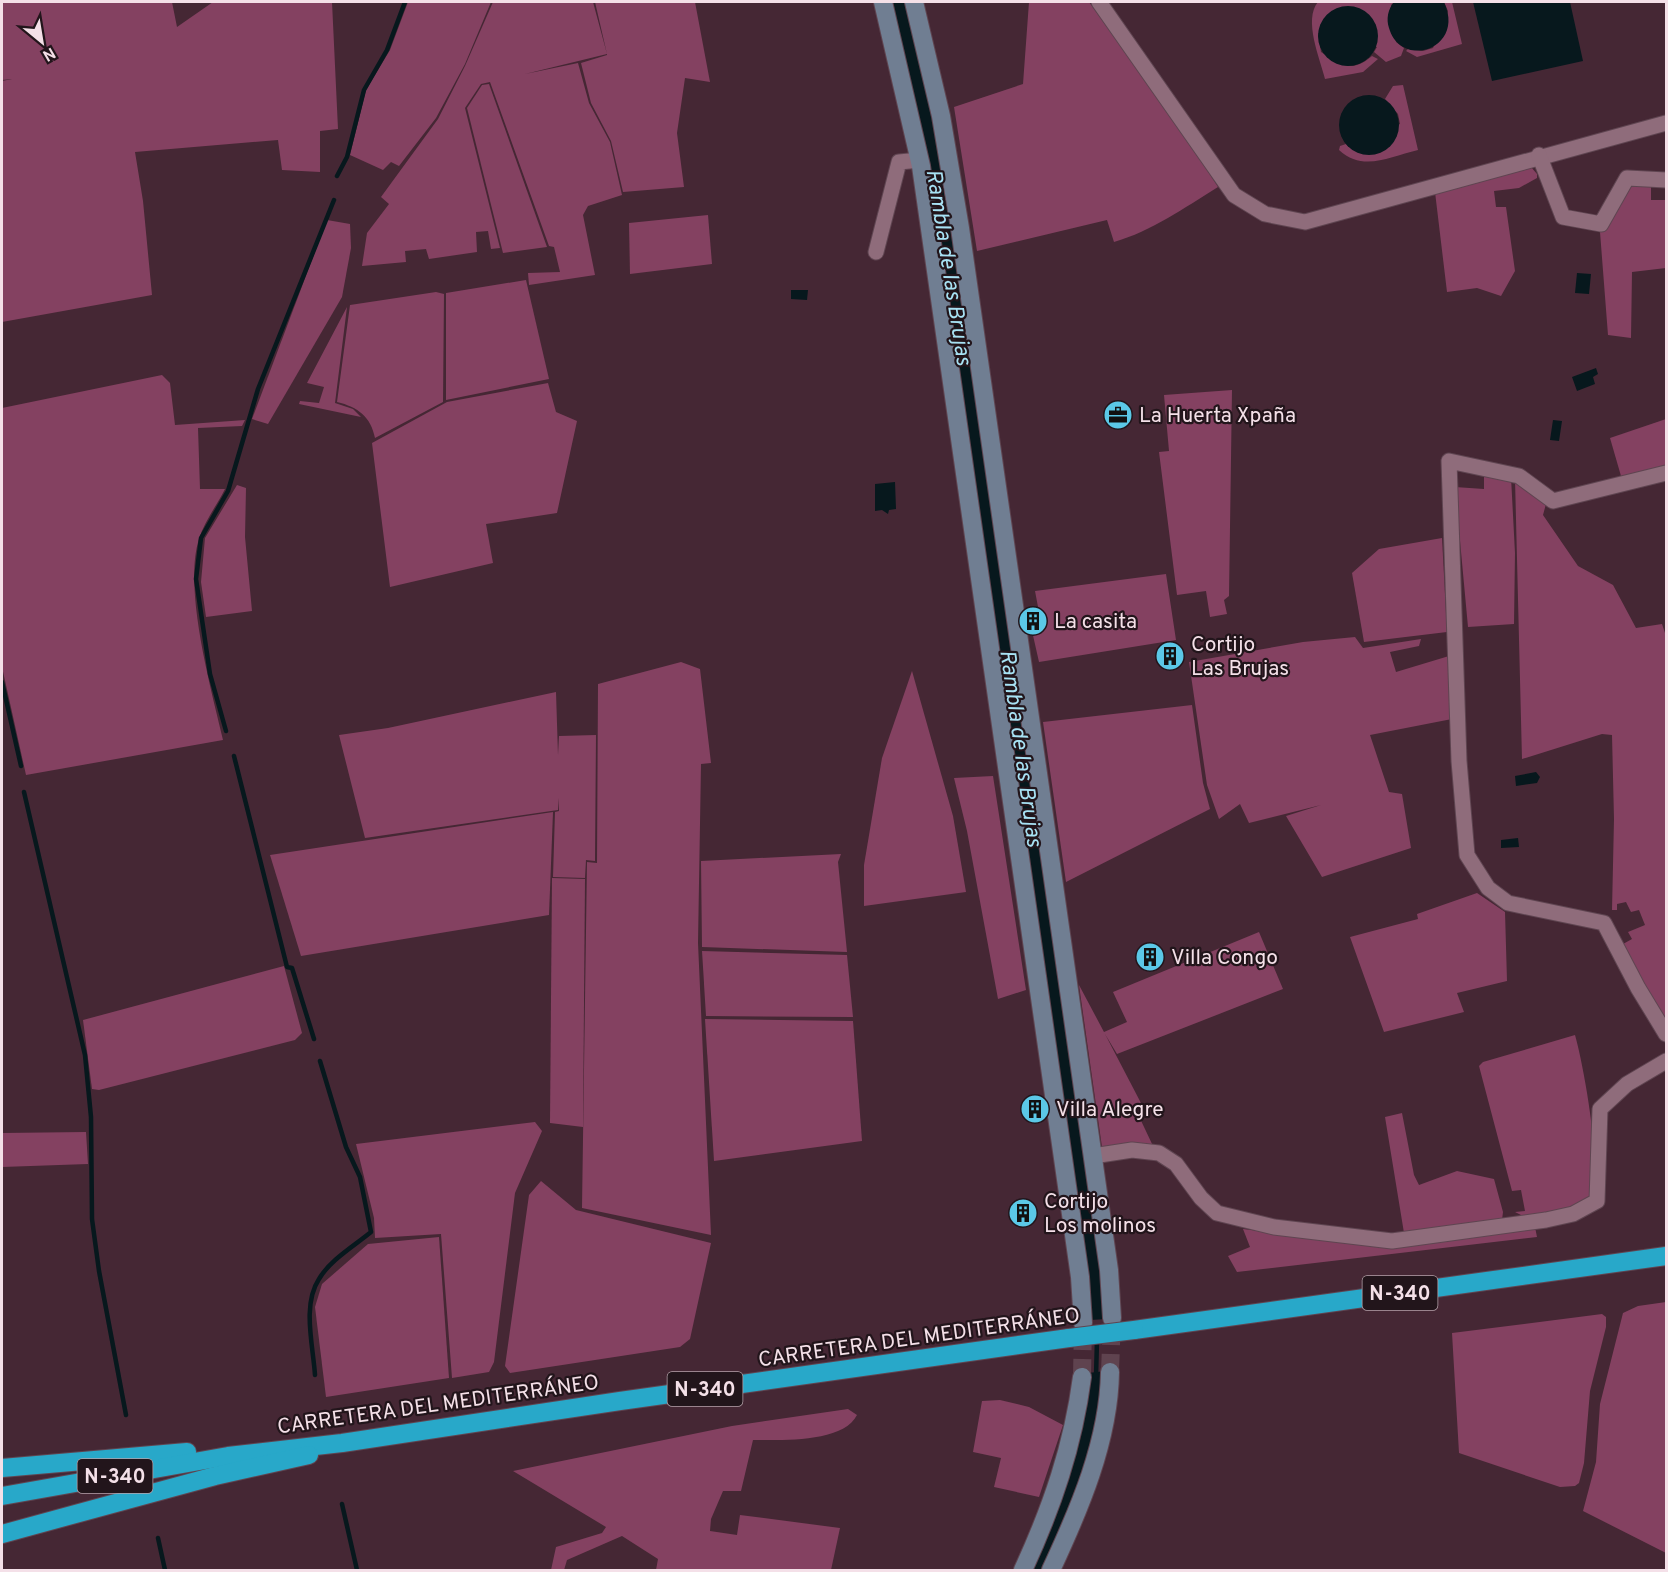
<svg xmlns="http://www.w3.org/2000/svg" width="1668" height="1572" font-family="Overpass,sans-serif">
<style>
.green{fill:#844161}
.water{fill:#07181d}
.lines{fill:none;stroke-linecap:round;stroke-linejoin:round}
.stream{stroke:#07181d;stroke-width:4.5}
.secondary-tunnel{stroke:#5f434f;stroke-width:18;stroke-dasharray:18 9;stroke-linecap:butt}
.street-casing{stroke:#5f4551;stroke-width:17}
.secondary-casing{stroke:#5f4551;stroke-width:20}
.highway-casing{stroke:#5f4551;stroke-width:20}
.street{stroke:#8f6c7b;stroke-width:15}
.secondary{stroke:#707e92;stroke-width:18}
.highway{stroke:#28a8c9;stroke-width:18}
.highway-bridge-casing{stroke:#5f4551;stroke-width:20;stroke-linecap:butt}
.highway-bridge{stroke:#28a8c9;stroke-width:18}
.labels{text-anchor:middle;stroke-width:4.5;stroke-linejoin:round;paint-order:stroke}
.shield{fill:#22151b;stroke:#b5a3aa;stroke-width:1.5}
.shield-label{font-size:20px;font-weight:bold;fill:#f4e0e8}
.poi-label{font-size:21px;fill:#f4e0e8;stroke:#22151b;text-anchor:start}
.street-label{font-size:21px;fill:#f4e0e8;stroke:#22151b}
.water-label{font-size:22px;font-style:italic;fill:#a8e2f4;stroke:#22151b}
</style>
<rect width="100%" height="100%" fill="#452734"/>
<!-- green -->
<g class="green">
<polygon points="2,2 172,2 177,27 213,2 332,2 338,129 320,131 320,172 282,170 278,140 135,152 143,201 152,295 2,322 2,81 12,79 2,80"/>
<polygon points="408,2 491,2 465,64 436,118 399,166 391,162 383,170 350,155 366,90 390,50"/>
<polygon points="493,2 593,2 607,54 595,2 695,2 710,82 685,78 677,133 684,187 623,192 611,141 591,103 581,63 607,55 607,54 525,74 578,63 589,103 610,142 622,195 588,206 583,215 595,275 529,285 528,273 560,272 554,247 549,246 490,82 481,84 465,108 500,248 491,249 488,231 476,232 477,252 429,259 426,249 405,251 406,262 362,266 367,233 389,204 381,197 438,119 465,66"/>
<path d="M1029 2H1089L1178 125 1218 187C1184 208 1152 231 1114 242L1107 220 977 251 954 107 1023 84Z"/>
<path d="M1318 2H1394L1391 5 1396 42 1404 48 1401 56 1386 62 1374 52 1377 47 1318 33 1321 52C1342 65 1350 74 1372 56L1378 59 1363 72 1325 79C1320 58 1303 20 1318 2Z"/>
<polygon points="1444,2 1452,2 1462,44 1417,57 1406,51 1408,49 1423,51 1433,48 1448,11"/>
<polygon points="489,84 547,247 503,253 467,108 482,85"/>
<path d="M1403 85 1418 150C1389 157 1363 172 1339 150L1340 146 1346 144 1349 147 1400 124 1398 114 1385 99 1393 86Z"/>
<polygon points="1531,167 1537,174 1537,178 1519,188 1494,191 1496,207 1506,207 1515,271 1501,296 1477,288 1447,292 1435,192"/>
<polygon points="1651,183 1651,200 1666,200 1666,268 1632,272 1631,338 1608,335 1600,232 1607,229 1631,184"/>
<polygon points="708,215 712,264 630,274 629,223"/>
<polygon points="327,220 350,224 351,248 342,297 268,424 252,419"/>
<polygon points="526,280 549,379 446,400 446,293"/>
<path d="M436 292 444 294 443 402 375 438C371 417 358 407 337 402L350 305Z"/>
<polygon points="347,307 335,403 353,409 361,417 299,404 300,401 319,403 324,387 307,383"/>
<path d="M162 375 170 383 175 425 245 420 242 426 198 428 200 489H225C217 505 204 522 199 539 183 589 211 688 223 740L26 775 2 667V408Z"/>
<polygon points="548,383 556,412 577,421 557,513 486,524 493,563 390,587 372,443 447,402"/>
<polygon points="1232,390 1229,596 1224,600 1227,614 1210,617 1206,591 1177,595 1159,452 1169,451 1164,395"/>
<polygon points="1666,419 1666,466 1621,476 1610,438"/>
<polygon points="1484,474 1511,477 1515,553 1514,624 1468,627 1455,487 1484,489"/>
<polygon points="1515,479 1546,504 1543,515 1578,566 1613,585 1636,628 1662,624 1666,636 1666,1018 1649,996 1623,944 1632,939 1628,932 1645,925 1639,910 1631,912 1626,902 1617,904 1617,910 1612,910 1614,819 1612,735 1602,734 1522,759"/>
<polygon points="237,485 246,488 245,537 252,611 206,617 201,582 205,538"/>
<polygon points="1442,538 1447,632 1364,642 1352,573 1379,549"/>
<polygon points="1166,574 1176,640 1039,662 1032,631 1042,628 1035,591"/>
<polygon points="1355,637 1363,648 1421,639 1419,646 1390,652 1396,672 1449,656 1452,719 1370,735 1389,792 1402,794 1411,848 1322,877 1286,816 1321,805 1249,823 1240,804 1219,819 1207,785 1189,662 1303,642"/>
<polygon points="681,662 700,669 711,763 701,764 698,943 711,1235 582,1208 587,862 597,863 598,684"/>
<polygon points="912,671 953,816 966,892 864,906 864,865 882,758"/>
<polygon points="556,692 558,755 559,736 596,735 595,861 586,860 585,878 553,877 555,812 559,811 559,798 558,810 365,838 339,735 388,728"/>
<polygon points="1192,705 1203,783 1210,809 1066,882 1043,722"/>
<polygon points="993,776 1026,990 998,999 967,831 954,778"/>
<polygon points="553,812 549,915 301,956 270,855"/>
<polygon points="841,854 838,862 847,952 702,947 701,861"/>
<polygon points="552,878 585,879 583,1127 550,1123"/>
<polygon points="1477,893 1505,912 1507,981 1457,993 1464,1012 1384,1032 1350,937 1418,919 1417,914"/>
<polygon points="1259,932 1283,989 1117,1054 1105,1034 1142,1105 1136,1110 1153,1146 1102,1147 1079,985 1104,1032 1127,1022 1113,992"/>
<polygon points="702,951 847,955 853,1017 706,1016"/>
<polygon points="284,966 302,1033 295,1040 99,1090 92,1089 83,1020"/>
<polygon points="705,1019 853,1021 862,1141 714,1161"/>
<path d="M1575 1035C1583 1062 1604 1175 1590 1196 1578 1214 1540 1218 1521 1215L1515 1212 1525 1211 1521 1190 1512 1191 1479 1066 1483 1062Z"/>
<polygon points="1402,1113 1414,1175 1419,1185 1457,1171 1494,1179 1503,1212 1502,1220 1404,1233 1385,1117"/>
<polygon points="535,1122 542,1131 515,1193 494,1362 489,1372 452,1378 441,1234 375,1238 374,1218 356,1144"/>
<polygon points="86,1132 88,1164 2,1167 2,1133"/>
<polygon points="541,1181 576,1210 711,1243 690,1339 680,1347 510,1373 505,1366 529,1195"/>
<polygon points="1535,1227 1537,1237 1237,1272 1228,1256 1250,1247 1243,1229 1375,1245"/>
<polygon points="439,1237 449,1378 326,1397 315,1307 322,1284 368,1244"/>
<polygon points="1666,1302 1666,1553 1583,1511 1596,1462 1600,1404 1623,1313 1638,1306"/>
<polygon points="1602,1314 1606,1317 1606,1327 1590,1391 1584,1463 1579,1483 1575,1486 1560,1487 1459,1453 1452,1333"/>
<polygon points="1000,1400 1029,1407 1063,1425 1039,1497 994,1487 1001,1458 973,1452 982,1401"/>
<path d="M848 1409 857 1415C843 1443 781 1440 753 1440L741 1491H723L711 1519 710 1531 737 1535 740 1515 840 1528 831 1570H656L658 1559 622 1536 567 1560 564 1570H551L556 1547 602 1533 606 1527 513 1471 732 1426Z"/>
</g>
<!-- water -->
<g class="water">
<polygon points="889,2 910,2 934,105 1107,1319 1090,1320 917,112 907,65"/>
<path d="M1394 2H1444C1466 49 1401 70 1389 28 1386 19 1388 9 1394 2Z"/>
<polygon points="1473,2 1570,2 1583,61 1492,81"/>
<circle cx="1348" cy="36" r="30"/>
<circle cx="1369" cy="125" r="30"/>
<polygon points="1577,273 1591,274 1589,294 1575,293"/>
<polygon points="791,290 808,290 807,300 791,299"/>
<polygon points="1596,368 1598,374 1593,377 1595,384 1577,391 1572,377"/>
<polygon points="1553,420 1562,421 1559,441 1550,440"/>
<polygon points="895,482 896,509 889,510 888,514 882,510 875,511 875,484"/>
<polygon points="1536,772 1540,777 1537,783 1516,786 1515,776"/>
<polygon points="1518,838 1519,847 1501,848 1501,840"/>
<polygon points="1106,1371 1089,1457 1045,1570 1029,1570 1088,1373"/>
</g>
<g class="lines">
<!-- stream -->
<g class="stream">
<polyline points="337,176 347,157 364,90 387,50 405,2"/>
<polyline points="2,682 21,766"/>
<polyline points="226,731 210,674 196,579 201,538 228,491 258,389 334,200"/>
<polyline points="234,756 287,967 292,968 314,1039"/>
<polyline points="24,792 85,1055 91,1117 92,1219 99,1271 126,1415"/>
<path d="M315 1375C313 1345 302 1305 319 1279 330 1260 354 1246 371 1232L360 1177 346 1147 320 1061"/>
<polyline points="1096,1377 1097,1340"/>
<polyline points="342,1504 357,1570"/>
<polyline points="158,1538 165,1570"/>
</g>
<!-- secondary-tunnel -->
<g class="secondary-tunnel">
<polyline points="1110,1372 1112,1318"/>
<polyline points="1082,1377 1083,1323"/>
</g>
<!-- street casing -->
<g class="street-casing">
<g id="street">
<polyline points="1099,2 1234,195 1265,214 1305,222 1666,123"/>
<polyline points="1539,155 1563,217 1601,224 1627,178 1666,180"/>
<polyline points="876,252 899,162 920,160"/>
<polyline points="1666,473 1553,501 1519,476 1449,461 1459,761 1467,855 1488,888 1508,903 1604,923 1638,988 1666,1034"/>
<polyline points="1093,1156 1132,1150 1159,1153 1176,1164 1201,1198 1217,1213 1274,1227 1392,1241 1546,1220 1573,1214 1597,1201 1600,1109 1627,1084 1666,1061"/>
</g>
</g>
<!-- secondary casing -->
<g class="secondary-casing">
<g id="secondary">
<polyline points="883,2 921,166 1080,1277 1083,1323"/>
<polyline points="914,2 941,116 960,228 1109,1270 1112,1318"/>
<path d="M1023 1570C1052 1507 1073 1446 1082 1377"/>
<path d="M1051 1570C1079 1510 1109 1441 1110 1372"/>
</g>
</g>
<!-- highway casing -->
<g class="highway-casing">
<g id="highway">
<polyline points="1134,1330 1666,1256"/>
<polyline points="2,1468 187,1452"/>
<polyline points="2,1496 228,1456 342,1443 620,1401 1069,1338"/>
<polyline points="2,1534 215,1476 309,1455"/>
</g>
</g>
<!-- street -->
<use href="#street" class="street"/>
<!-- secondary -->
<use href="#secondary" class="secondary"/>
<!-- highway -->
<use href="#highway" class="highway"/>
<!-- highway-bridge casing -->
<g class="highway-bridge-casing">
<polyline id="highway-bridge" points="1069,1338 1134,1330"/>
</g>
<!-- highway-bridge -->
<use href="#highway-bridge" class="highway-bridge"/>
</g>
<!-- icons -->
<defs>
<g id="office-disc" transform="scale(1.5)"><circle r="9.5" fill="#5bc8e7" stroke="#22151b"/><path d="M-6-3h4V-5.5h4V-3h4V5H-6ZM-1-4.5V-3h2v-1.5ZM-6 0V1H6V0Z" fill="#111"/></g>
<g id="building-disc" transform="scale(1.5)"><circle r="9.5" fill="#5bc8e7" stroke="#22151b"/><path d="M-4-6H4V6H1V3H-1V6H-4ZM-2.5-4.3h1.7v1.8h-1.7ZM.8-4.3h1.7v1.8H.8ZM-2.5-1h1.7V.8h-1.7ZM.8-1h1.7V.8H.8Z" fill="#111"/></g>
</defs>
<g fill-rule="evenodd">
<use href="#office-disc" x="1118" y="415"/>
<use href="#building-disc" x="1033" y="621"/>
<use href="#building-disc" x="1170" y="656"/>
<use href="#building-disc" x="1150" y="957"/>
<use href="#building-disc" x="1035" y="1109"/>
<use href="#building-disc" x="1023" y="1213"/>
</g>
<g class="labels">
<!-- shield labels -->
<g class="shield">
<rect x="1362.5" y="1276" width="75" height="34" rx="4.5"/>
<rect x="667.5" y="1372" width="75" height="34" rx="4.5"/>
<rect x="77.5" y="1459" width="75" height="34" rx="4.5"/>
</g>
<g class="shield-label">
<text x="1400" y="1300">N-340</text>
<text x="705" y="1396">N-340</text>
<text x="115" y="1483">N-340</text>
</g>
<!-- poi labels -->
<g class="poi-label">
<text x="1139" y="422">La Huerta Xpaña</text>
<text x="1054" y="628">La casita</text>
<text x="1191" y="651">Cortijo<tspan x="1191" dy="24">Las Brujas</tspan></text>
<text x="1171" y="964">Villa Congo</text>
<text x="1056" y="1116">Villa Alegre</text>
<text x="1044" y="1208">Cortijo<tspan x="1044" dy="24">Los molinos</tspan></text>
</g>
<!-- street labels -->
<g class="street-label">
<text transform="translate(919 1337) rotate(-8)" y="7">CARRETERA DEL MEDITERRÁNEO</text>
<text transform="translate(438 1404) rotate(-8)" y="7">CARRETERA DEL MEDITERRÁNEO</text>
</g>
<!-- water labels -->
<g class="water-label">
<text transform="translate(950 267) rotate(81)" y="8">Rambla de las Brujas</text>
<text transform="translate(1022 748) rotate(82)" y="8">Rambla de las Brujas</text>
</g>
</g>
<!-- border -->
<rect width="1668" height="1572" fill="none" stroke="#f4e0e8" stroke-width="6"/>
<!-- north arrow -->
<g transform="translate(42 42) rotate(150)" stroke="#22151b" stroke-width="4.5" paint-order="stroke">
<path d="M0-4.5L10 22L0 15L-10 22Z" fill="#f4e0e8"/>
<text y="-9" font-size="16" font-weight="bold" text-anchor="middle" fill="#f4e0e8">N</text>
</g>
</svg>
